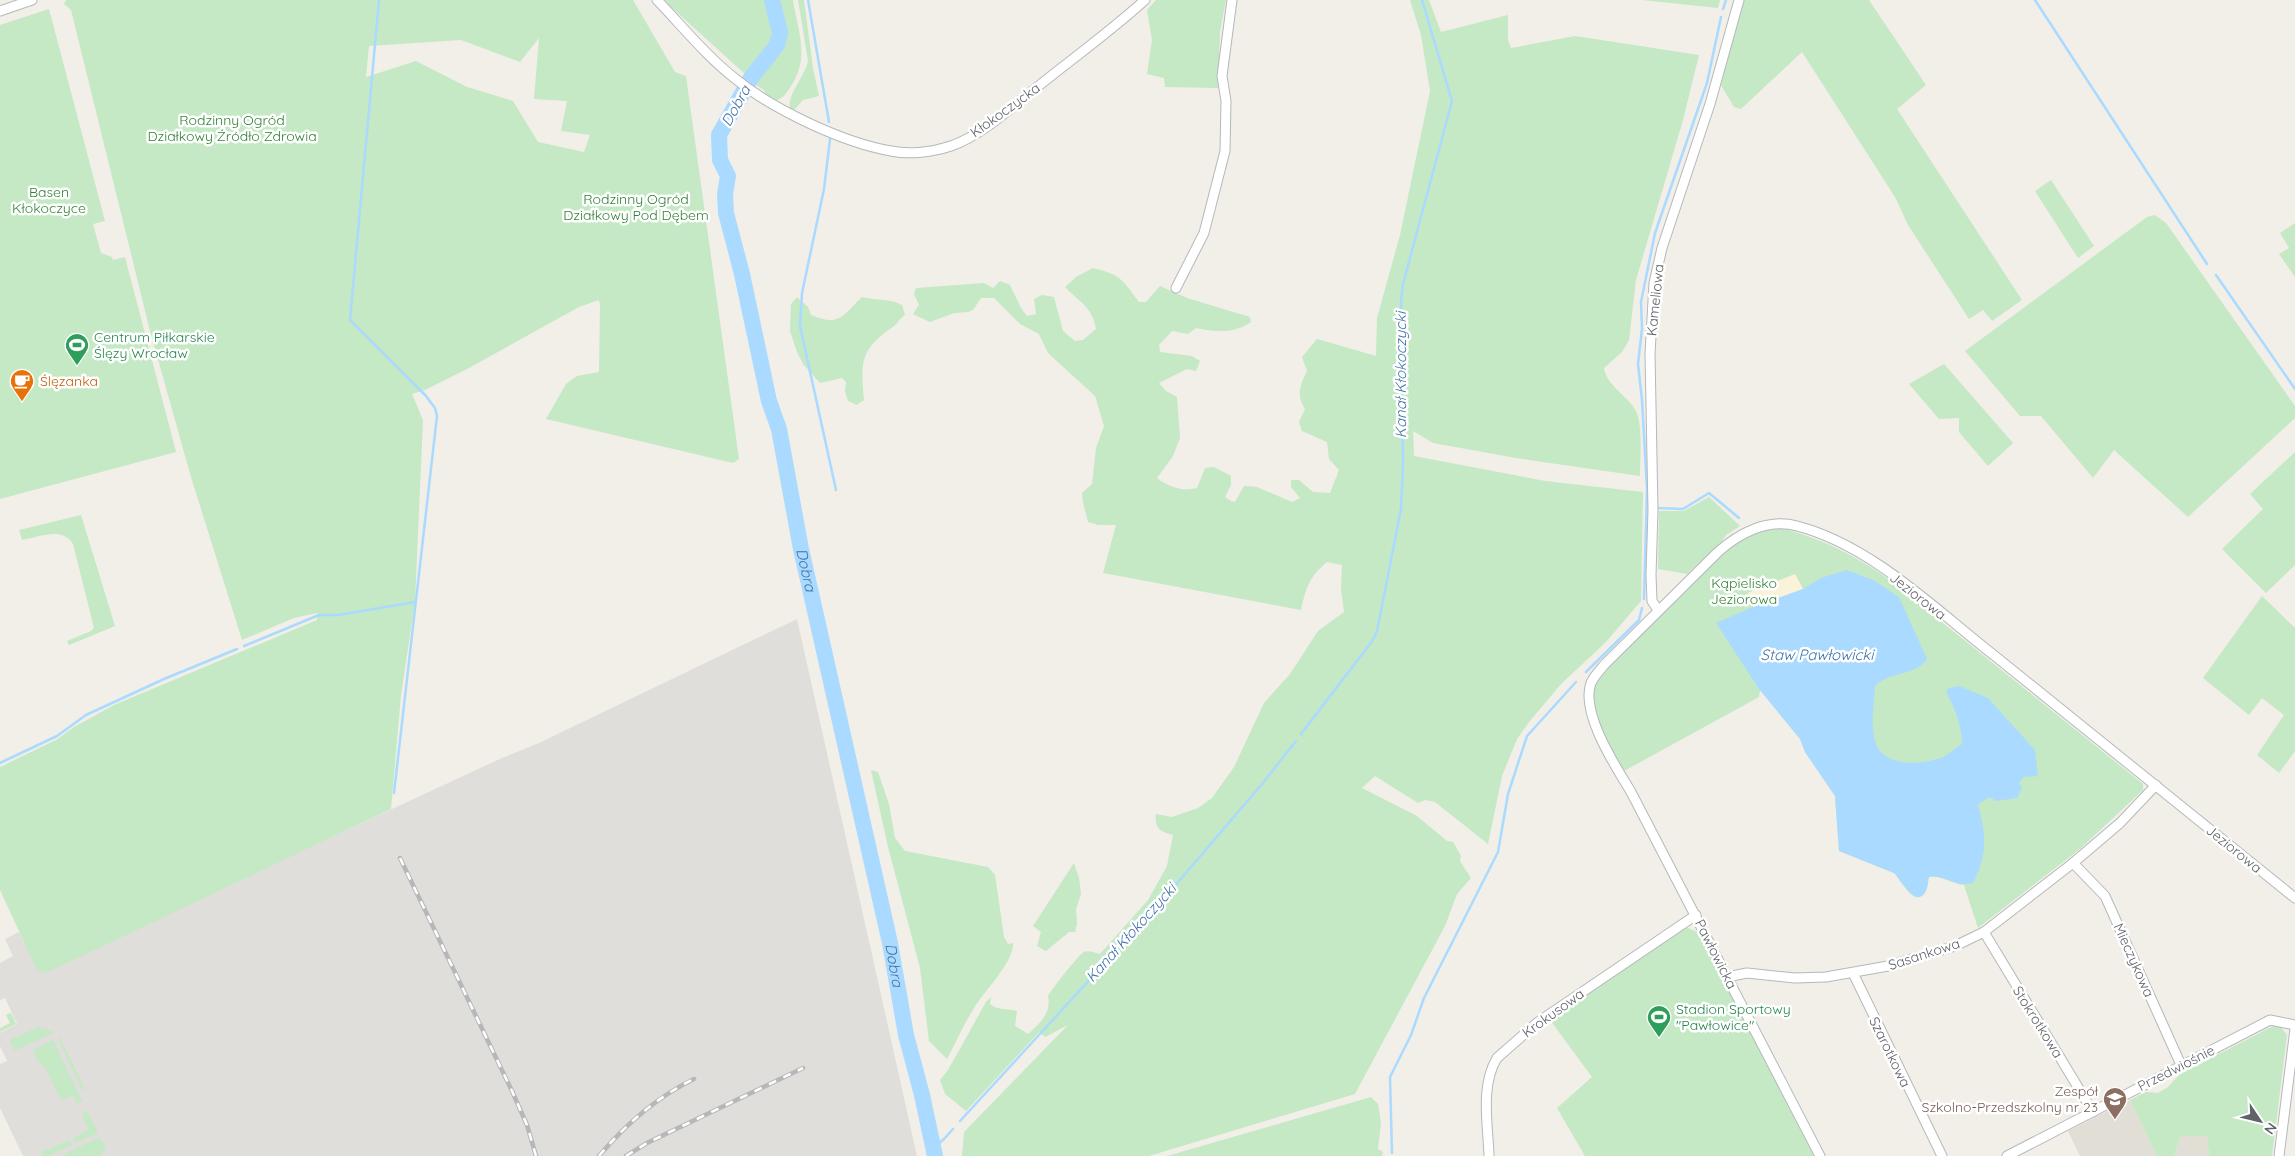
<svg xmlns="http://www.w3.org/2000/svg" width="2295" height="1156" font-family="Quicksand,sans-serif">
<style>
.industrial{fill:#e0deda}
.education{fill:#e1ded6}
.green{fill:#c5e8c5;fill-rule:evenodd}
.sand{fill:#fbf3d9}
.water{fill:#aadaff}
.lines{fill:none;stroke-linecap:round;stroke-linejoin:round}
.stream{stroke:#aadaff;stroke-width:2.5}
.river{stroke:#aadaff;stroke-width:16}
.minor-casing{stroke:#b5b8bc;stroke-width:11}
.minor{stroke:#fff;stroke-width:9}
.rail-casing{stroke:#b6b7b8;stroke-width:4.5}
.rail{stroke:#fff;stroke-width:2.5;stroke-dasharray:8;stroke-linecap:butt}
.labels{text-anchor:middle;stroke-width:5;stroke-linejoin:round;paint-order:stroke}
.street-label{font-size:14px;fill:#5f6368;stroke:#fff}
.park-label{font-size:14px;fill:#348238;stroke:#fff}
.leisure-label{font-size:14px;fill:#27864d;stroke:#fff;text-anchor:start}
.food-label{font-size:14px;fill:#c56008;stroke:#fff;text-anchor:start}
.education-label{font-size:14px;fill:#785e54;stroke:#fff;text-anchor:end}
.water-label{font-size:15px;font-style:italic;fill:#4174aa;stroke:#fff}
</style>
<rect width="100%" height="100%" fill="#f1efe8"/>
<!-- industrial -->
<polygon class="industrial" points="797,619 917,1156 23,1156 0,1108 0,1064 7,1061 0,1046 0,1033 17,1024 5,998 0,1000 0,963 13,956 5,939 19,932 26,946 226,886 502,758 539,743"/>
<!-- education -->
<g class="education">
<polygon points="2130,1100 2157,1156 2080,1156 2068,1131"/>
<polygon points="2181,1136 2207,1136 2209,1156 2174,1156"/>
</g>
<!-- green -->
<g class="green">
<path d="M66 0H633L675 72 686 76 739 459 733 463 546 419 566 384 577 376 599 372 600 305 599 300 579 307 469 368 425 390 412 394 423 420 415 602 401 695 391 809 46 973 37 970 0 890V767L56 740 74 727 114 705 317 620V613L294 618 242 640 191 477 150 331 71 10 64 4ZM539 38 534 99 567 101 561 131 590 135 584 152 538 142 513 101 467 87 416 61 366 77 369 46 461 40 520 62Z"/>
<path d="M665 0H767L769 11 778 10 777 0H793C798 32 810 57 791 86 787 92 784 98 777 100H773L764 93 765 91 745 77 746 75 670 6Z"/>
<path d="M798 0H804L813 68 819 96 803 100 794 110 790 108C787 95 805 76 808 61Z"/>
<polygon points="1156,0 1226,0 1220,32 1218,88 1165,87 1164,78 1147,74 1152,40 1147,10"/>
<path d="M1410 0H1429L1441 32 1508 15V40L1511 48 1575 36 1699 55 1683 120 1636 280 1629 340 1622 352 1604 368C1606 385 1628 396 1636 411 1643 426 1640 459 1640 476L1516 458 1433 443 1413 431 1414 456 1545 481 1643 492 1641 601 1606 642 1561 684 1529 722 1517 739 1502 776 1488 844 1435 802 1425 800 1418 803 1375 776 1362 788 1417 816 1447 841 1453 842 1461 856 1460 861 1471 878 1457 894 1445 926 1355 1094 1149 1156H962L964 1132 1068 1025 1045 1037 1039 1032 966 1111 945 1094 940 1080 948 1070 986 1002 991 997 990 1004C999 1011 1007 1008 1017 1011L1015 1026 1028 1034C1039 1024 1052 1013 1048 996 1051 990 1079 954 1084 952 1089 950 1095 953 1100 954L1148 900 1167 866 1173 835C1161 832 1154 828 1156 814L1172 817 1198 808 1212 798 1234 767 1264 703 1290 674 1318 631 1344 612 1341 590 1342 565 1327 562C1309 577 1306 588 1301 610L1103 573 1116 525H1098L1088 522C1086 511 1082 504 1082 493L1092 484 1096 448 1104 426 1095 396 1048 353 1039 334 1020 324 994 298H981L973 310 968 312 954 313 930 322 913 314 919 305 914 294 916 288 984 283 993 288 1000 281 1010 285 1021 308 1027 316 1036 314 1034 299 1042 295 1054 297 1063 331 1075 341 1083 340 1096 329C1092 306 1080 303 1065 287L1076 277 1093 268C1121 275 1122 279 1139 302H1146L1160 286 1187 298 1250 317 1251 322C1235 334 1214 332 1196 328L1188 334 1172 331 1159 345 1160 352 1192 356 1200 361 1196 371 1187 369 1159 383 1166 391 1177 397 1180 438 1173 456 1157 478C1169 487 1182 492 1197 488L1205 468 1214 467 1231 476V485L1225 497 1231 501 1235 502 1244 486 1257 487 1292 502 1300 498 1291 487V480H1299L1313 492 1330 493 1339 470 1329 459 1327 442 1302 431 1299 422 1305 409C1296 395 1300 385 1307 371L1302 357 1317 339 1376 356 1377 318 1400 235 1430 91 1421 35Z"/>
<polygon points="1642,0 1720,0 1718,8"/>
<polygon points="1743,0 1869,0 1926,85 1897,109 2022,300 1992,321 1983,310 1969,319 1908,225 1895,197 1802,52 1741,109 1734,107 1721,85"/>
<polygon points="49,9 105,221 93,224 101,253 112,257 113,260 125,257 176,452 0,499 0,25"/>
<polygon points="2051,180 2094,246 2078,258 2035,191"/>
<polygon points="2155,215 2166,223 2295,406 2295,418 2188,517 2114,450 2093,478 2041,416 2020,416 1965,351 2147,217"/>
<polygon points="2295,223 2295,277 2279,254 2289,248 2280,233"/>
<path d="M797 297 808 307 811 315C840 327 842 316 862 297 878 301 888 298 902 305L905 315C900 318 898 323 894 326 859 350 861 361 864 400L857 405 848 401 845 391 846 382 842 378 820 383 803 364 797 352 790 331 791 304Z"/>
<polygon points="1944,364 2013,443 1988,466 1959,432 1959,418 1939,419 1909,384"/>
<polygon points="2295,452 2295,565 2266,593 2222,549 2263,509 2250,494"/>
<polygon points="1709,497 1740,526 1726,535 1720,544 1687,574 1658,569 1659,511 1684,511"/>
<path d="M81 515 115 626 69 645 67 641 91 631 94 628 73 544C63 526 38 537 22 540L19 530Z"/>
<path d="M1780 528C1819 537 1854 555 1887 578L2143 784V790L2081 848 1978 928 1964 885C1952 884 1941 875 1929 877 1928 880 1928 885 1927 888 1917 913 1901 880 1894 873L1839 851 1835 796 1805 752 1800 739 1760 690 1759 697 1624 771C1608 745 1583 709 1598 679L1676 597 1731 545 1755 532Z"/>
<polygon points="2262,596 2295,628 2295,751 2279,773 2257,755 2284,715 2262,698 2249,715 2203,678"/>
<path d="M871 770 878 772 889 804 895 838 905 851 988 867 995 875 1004 937 1008 944 1013 943C1014 962 984 991 974 1008 964 1024 956 1042 947 1059L929 1041 920 968 888 847Z"/>
<polygon points="1074,863 1079,878 1081,894 1076,909 1077,924 1075,932 1069,932 1046,951 1037,946 1041,932 1033,926"/>
<polygon points="1686,927 1699,933 1814,1156 1585,1156 1557,1108 1592,1077 1550,1020"/>
<polygon points="11,1013 16,1024 0,1032 0,1028 10,1023 6,1015"/>
<polygon points="2273,1026 2280,1026 2287,1035 2272,1156 2209,1156 2207,1136 2181,1136 2174,1156 2157,1156 2130,1100 2146,1092 2158,1093 2168,1087 2180,1074"/>
<polygon points="38,1027 55,1032 14,1051 10,1040"/>
<polygon points="60,1038 85,1089 82,1090 58,1039"/>
<polygon points="53,1040 82,1101 77,1104 73,1095 61,1101 46,1069 37,1060 33,1050"/>
<polygon points="1371,1097 1378,1104 1381,1123 1378,1149 1383,1152 1382,1156 1167,1156"/>
<polygon points="84,1110 89,1114 98,1133 75,1143 73,1139 88,1129 82,1114"/>
<polygon points="100,1137 106,1148 100,1156 61,1156"/>
<polygon points="69,1140 72,1145 48,1156 43,1156 41,1152"/>
</g>
<!-- sand -->
<polygon class="sand" points="1795,574 1803,589 1754,607 1748,593"/>
<!-- water -->
<path class="water" d="M1847 570 1873 580 1899 597 1927 659C1916 676 1890 671 1875 686 1874 704 1870 726 1876 744 1885 768 1924 765 1943 757 1949 754 1956 748 1962 744 1962 726 1955 708 1946 692L1949 688 1959 686 1988 698 2035 750 2038 776 2024 777 2019 783 2022 788 2017 798 1996 801 1990 797 1978 804C1986 835 1988 854 1973 883 1954 888 1946 874 1929 877 1928 880 1928 885 1927 888 1918 913 1901 879 1894 873L1839 851 1835 796 1805 752 1800 739 1759 689 1716 623 1753 607 1803 589 1821 578Z"/>
<g class="lines">
<!-- stream -->
<g class="stream">
<polyline points="379,0 350,320 426,396 435,408 437,416 394,793"/>
<polyline points="808,0 829,122"/>
<polyline points="2035,0 2207,264"/>
<polyline points="1723,9 1726,0"/>
<polyline points="830,139 824,189 802,293 800,326 836,490"/>
<polyline points="2216,275 2295,389"/>
<polyline points="1657,508 1683,509 1709,493 1739,518"/>
<polyline points="1644,599 1647,490 1642,400 1638,364 1642,329 1641,302 1655,233 1707,83 1721,17"/>
<polyline points="244,646 319,615 338,615 415,602"/>
<polyline points="1586,672 1639,620 1642,608"/>
<polyline points="1301,734 1373,640 1377,631 1401,509 1403,464 1401,301 1403,284 1452,101 1422,0"/>
<polyline points="0,763 57,736 86,715 164,679 237,649"/>
<polyline points="960,1121 1161,902 1262,784 1296,741"/>
<polyline points="933,1148 944,1139 953,1129"/>
<polyline points="1392,1153 1390,1077 1411,1035 1424,998 1498,852 1508,794 1527,736 1576,682"/>
</g>
<!-- river -->
<path class="river" id="s1" d="M772 0 780 33 777 45 751 78 719 135 720 160 728 176 725 194 726 213 742 274 769 401 779 429 801 549 890 943 906 1035 922 1095 935 1156"/>
<!-- minor casing -->
<g class="minor-casing">
<g id="minor">
<path d="M657 0C683 27 707 57 737 80 774 110 844 143 891 151 910 155 933 152 951 146 983 135 1015 104 1041 84 1076 56 1112 30 1145 0"/>
<polyline points="0,11 32,0"/>
<polyline points="1176,288 1204,233 1225,151 1226,101 1222,76 1232,0"/>
<polyline points="1658,610 1652,601 1651,575 1653,510 1650,354 1654,283 1662,248 1710,104 1739,0"/>
<polyline points="2073,863 2105,896 2181,1065"/>
<polyline points="1984,932 2093,1112"/>
<polyline points="1853,973 1942,1156"/>
<polyline points="1727,977 1747,973 1795,978 1826,977 1888,966 1955,946 1984,932 2073,863 2120,823 2156,785"/>
<path d="M1489 1156C1488 1124 1480 1086 1497 1058L1538 1022 1696 915"/>
<path d="M1820 1156 1631 792C1616 767 1580 713 1591 683 1594 676 1600 670 1605 664L1718 552C1739 533 1768 518 1797 526 1871 545 1936 610 1995 656 2095 736 2195 818 2295 898"/>
<polyline points="2007,1156 2270,1020 2295,1025"/>
<polyline points="2279,1156 2295,1029"/>
</g>
</g>
<!-- minor -->
<use href="#minor" class="minor"/>
<!-- rail casing -->
<g class="rail-casing">
<g id="rail">
<polyline points="400,858 512,1091 527,1125 536,1156"/>
<path d="M599 1156C626 1124 657 1097 694 1079"/>
<polyline points="626,1156 647,1143 803,1068"/>
</g>
</g>
<!-- rail -->
<use href="#rail" class="rail"/>
</g>
<!-- icons -->
<defs>
<g id="stadium-pin" transform="scale(1.25)"><path d="M0 17L-7.5 6A9.5 9.5 0 1 1 7.5 6Z" fill="#2e9e5b" stroke="#fff"/><path d="M0-5a6.5 5 0 1 0 0 10a6.5 5 0 1 0 0-10ZM-3.5-1.8h7v3.6h-7Z" fill="#fff"/></g>
<g id="cafe-pin" transform="scale(1.25)"><path d="M0 17L-7.5 6A9.5 9.5 0 1 1 7.5 6Z" fill="#e8710a" stroke="#fff"/><path d="M-5.5-4.5H6V0H3Q3 3.5 0 3.5H-2.5Q-5.5 3.5-5.5 0ZM3-3.2v2h1.7v-2ZM-6 4.5H4V6H-6Z" fill="#fff"/></g>
<g id="school-pin" transform="scale(1.25)"><path d="M0 17L-7.5 6A9.5 9.5 0 1 1 7.5 6Z" fill="#8d6e63" stroke="#fff"/><path d="M0-5L7-2L0 1L-7-2ZM-4 1L0 2.5L4 1V4Q0 6-4 4Z" fill="#fff"/></g>
</defs>
<g fill-rule="evenodd">
<use href="#stadium-pin" x="77" y="345"/>
<use href="#cafe-pin" x="22" y="381"/>
<use href="#stadium-pin" x="1659" y="1017"/>
<use href="#school-pin" x="2115" y="1099"/>
</g>
<g class="labels">
<!-- street labels -->
<g class="street-label">
<text transform="translate(1005 110) rotate(-36)" y="5">Kłokoczycka</text>
<text transform="translate(1655 300) rotate(-84)" y="5">Kameliowa</text>
<text transform="translate(1918 596) rotate(38)" y="5">Jeziorowa</text>
<text transform="translate(2234 849) rotate(39)" y="5">Jeziorowa</text>
<text transform="translate(1716 954) rotate(63)" y="5">Pawłowicka</text>
<text transform="translate(1924 954) rotate(-18)" y="5">Sasankowa</text>
<text transform="translate(2134 960) rotate(66)" y="5">Mieczykowa</text>
<text transform="translate(1553 1013) rotate(-36)" y="5">Krokusowa</text>
<text transform="translate(2038 1022) rotate(58)" y="5">Stokrotkowa</text>
<text transform="translate(1890 1052) rotate(64)" y="5">Szarotkowa</text>
<text transform="translate(2176 1068) rotate(-27)" y="5">Przedwiośnie</text>
</g>
<!-- park labels -->
<g class="park-label">
<text x="232" y="125">Rodzinny Ogród<tspan x="232" dy="16">Działkowy Źródło Zdrowia</tspan></text>
<text x="49" y="197">Basen<tspan x="49" dy="16">Kłokoczyce</tspan></text>
<text x="636" y="204">Rodzinny Ogród<tspan x="636" dy="16">Działkowy Pod Dębem</tspan></text>
<text x="1744" y="588">Kąpielisko<tspan x="1744" dy="16">Jeziorowa</tspan></text>
</g>
<!-- leisure labels -->
<g class="leisure-label">
<text x="94" y="342">Centrum Piłkarskie<tspan x="94" dy="16">Ślęzy Wrocław</tspan></text>
<text x="1676" y="1014">Stadion Sportowy<tspan x="1676" dy="16">"Pawłowice"</tspan></text>
</g>
<!-- food labels -->
<g class="food-label">
<text x="40" y="386">Ślęzanka</text>
</g>
<!-- education labels -->
<g class="education-label">
<text x="2098" y="1096">Zespół<tspan x="2098" dy="16">Szkolno-Przedszkolny nr 23</tspan></text>
</g>
<!-- water labels -->
<g class="water-label">
<text transform="translate(736 106) rotate(-61)" y="5">Dobra</text>
<text transform="translate(1401 375) rotate(-90)" y="5">Kanał Kłokoczycki</text>
<text dy="5" stroke="none"><textPath href="#s1" startOffset="600">Dobra</textPath></text>
<text x="1817" y="660">Staw Pawłowicki</text>
<text transform="translate(1131 933) rotate(-48)" y="5">Kanał Kłokoczycki</text>
<text dy="5" stroke="none"><textPath href="#s1" startOffset="1005">Dobra</textPath></text>
</g>
</g>
<!-- north arrow -->
<g transform="translate(2260 1121) rotate(125)" stroke="#ffffff" stroke-width="4" paint-order="stroke">
<path d="M0-4L9 19L0 12L-9 19Z" fill="#5f6368"/>
<text y="-8" font-size="14" font-weight="bold" text-anchor="middle" fill="#5f6368">N</text>
</g>
</svg>
